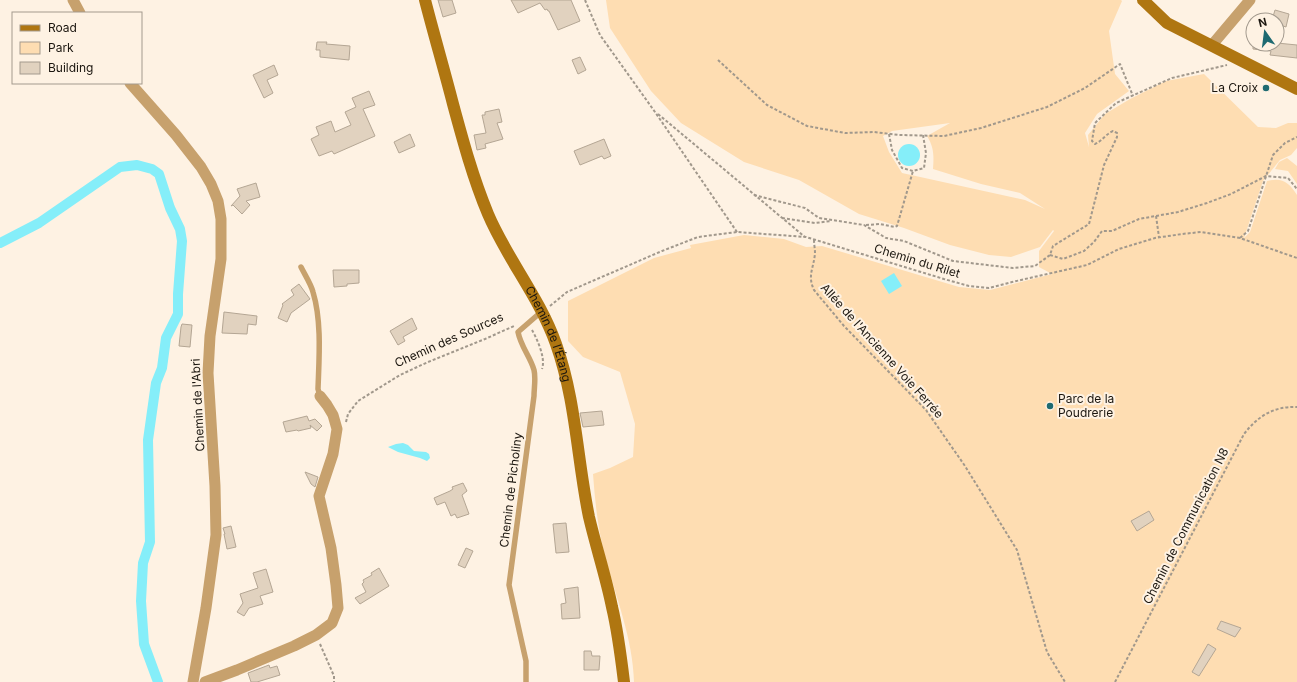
<svg xmlns="http://www.w3.org/2000/svg" width="1297" height="682" font-family="Inter,sans-serif">
<style>
.green{fill:#feddb2;fill-rule:evenodd}
.water{fill:#85eef9}
.lines{fill:none;stroke-linecap:round;stroke-linejoin:round}
.canal{stroke:#85eef9;stroke-width:10}
.building{fill:#e1d2bf;stroke:#b4a694}
.path{stroke:#a1988c;stroke-width:2;stroke-dasharray:3 2;stroke-linecap:butt}
.lane{stroke:#c7a16d;stroke-width:5.5}
.street{stroke:#c7a16d;stroke-width:11}
.secondary{stroke:#af7611;stroke-width:12}
.poi-dot{fill:#1e6a71;stroke:#fef2e3;stroke-width:1.5}
.labels{text-anchor:middle;stroke-width:4;stroke-linejoin:round;paint-order:stroke}
.poi-label{font-size:12px;fill:#1b160f;stroke:#fef2e3;text-anchor:end}
.street-label{font-size:12px;fill:#1b160f;stroke:#fef2e3}
</style>
<rect width="100%" height="100%" fill="#fef2e3"/>
<!-- green -->
<g class="green">
<path d="M606 0H1121L1122 1 1109 31 1115 74 1129 91 1097 114 1085 133 1089 147 1088 135 1105 114 1130 99 1166 81 1204 74 1258 127 1276 128 1288 123H1297V148L1291 155 1280 160 1263 181 1244 238 1250 232 1267 181C1282 177 1289 182 1297 195V682H634C633 639 616 598 605 556 598 530 595 502 593 474L610 468 633 457 635 424 620 372 583 357 568 341V301L654 258 691 248 690 245 744 235 784 239 806 247 822 246 959 287 990 290 1052 274 1039 267V251L1054 231 1053 230 1040 247 1011 257 989 255 950 245 904 228 859 214 799 180 744 162 681 123 651 91 610 28ZM950 123 927 136C934 147 934 156 933 169L981 184 1020 193 1045 209 1025 200 902 173 889 152 883 136 892 131Z"/>
<polygon points="1287,158 1297,166 1297,184 1288,171 1275,169 1279,162"/>
</g>
<!-- water -->
<g class="water">
<circle cx="909" cy="155" r="11"/>
<polygon points="894,273 902,286 889,294 881,281"/>
<polygon points="403,443 408,445 414,451 426,452 429,454 430,458 427,461 420,458 398,452 388,447 396,444"/>
</g>
<g class="lines">
<!-- canal -->
<polyline class="canal" points="0,243 39,223 120,167 137,165 152,169 159,174 170,208 180,229 182,241 178,294 178,314 166,338 162,368 156,383 148,440 150,542 143,563 141,601 144,644 158,682"/>
</g>
<!-- building -->
<g class="building">
<polygon points="438,0 452,0 456,13 443,17"/>
<polygon points="511,0 571,0 580,21 558,30 549,11 548,11 547,9 545,10 540,3 518,13"/>
<polygon points="1275,10 1289,14 1286,27 1277,24 1277,20 1272,20"/>
<polygon points="317,42 327,42 326,44 350,46 349,60 320,57 320,50 316,50"/>
<polygon points="1277,43 1297,45 1297,58 1270,55 1271,51 1253,49 1253,44"/>
<polygon points="580,57 586,70 578,74 572,60"/>
<polygon points="274,65 278,75 267,80 273,93 264,98 253,75"/>
<polygon points="369,91 375,105 363,109 375,136 334,154 332,151 319,156 311,139 319,135 316,127 331,121 335,132 351,125 345,112 356,107 352,98"/>
<polygon points="499,109 502,122 497,123 503,139 485,144 486,148 477,150 474,135 486,133 482,115 485,115 485,112"/>
<polygon points="410,134 415,146 399,153 394,142"/>
<polygon points="604,139 611,156 604,159 602,156 580,165 574,151"/>
<polygon points="256,183 260,197 246,201 250,205 242,214 233,205 231,206 240,196 237,189"/>
<polygon points="333,270 359,270 359,283 347,284 347,286 334,287"/>
<polygon points="299,284 310,299 291,313 287,322 278,318 283,305 282,304 294,295 291,290"/>
<polygon points="224,312 257,316 256,325 248,324 247,334 222,333"/>
<polygon points="412,318 417,329 403,337 405,341 398,345 390,331"/>
<polygon points="182,324 192,325 190,347 179,346 181,327"/>
<polygon points="602,411 604,425 583,427 580,413"/>
<polygon points="307,416 309,421 315,419 322,426 317,431 310,425 311,428 298,431 297,430 286,432 283,422"/>
<polygon points="305,472 318,477 315,487 311,484"/>
<polygon points="463,483 467,491 462,495 469,514 457,518 455,514 451,516 445,502 437,505 434,498 450,491 453,489 452,487"/>
<polygon points="1149,511 1154,520 1137,531 1131,521"/>
<polygon points="566,523 569,552 556,553 553,524"/>
<polygon points="231,526 236,547 227,549 224,534 225,534 223,528"/>
<polygon points="466,548 473,551 465,568 458,565"/>
<polygon points="379,568 389,586 360,604 355,598 366,592 362,584 364,582 363,580 372,575 371,573"/>
<polygon points="266,569 273,592 260,596 263,604 249,608 244,616 237,612 243,603 240,594 258,588 253,573"/>
<polygon points="578,587 580,618 562,619 561,604 566,603 564,589"/>
<polygon points="1221,621 1241,628 1235,637 1217,629"/>
<polygon points="1208,644 1216,649 1199,676 1192,672"/>
<polygon points="584,651 591,651 592,656 600,656 599,670 584,670"/>
<polygon points="269,665 270,668 277,666 280,675 257,682 251,682 248,673"/>
</g>
<g class="lines">
<!-- path -->
<g class="path">
<polyline points="585,0 600,35 655,112 737,232"/>
<polyline points="718,60 767,105 807,126 845,133 874,132 899,135 944,136 981,128 1047,107 1085,88 1120,64 1133,96"/>
<polyline points="658,114 805,237"/>
<polyline points="889,134 892,150 902,168 913,171 924,168 926,153 923,135"/>
<path d="M754 195 805 208 819 218 864 225 886 238 904 241 953 261 1013 268 1035 266 1050 255 1053 246 1089 224 1104 165 1117 137V133L1113 131C1106 134 1102 141 1095 144L1092 141 1095 123 1116 103 1172 78 1227 65"/>
<polyline points="1156,216 1159,237"/>
<polyline points="782,218 815,223 831,221"/>
<polyline points="866,225 880,224 895,227 897,226 913,171"/>
<polyline points="1240,238 1248,231 1273,155 1285,143 1297,137"/>
<path d="M814 240C814 244 815 249 815 253 814 268 807 275 814 290L844 326 926 410 965 466 1017 550 1047 652 1065 682"/>
<polyline points="1050,255 1063,259 1084,251 1094,242 1102,231 1112,231 1139,219 1178,212 1207,203 1231,194 1266,176 1288,178 1297,189"/>
<polyline points="550,306 567,292 662,251 698,237 737,232 806,237 944,279 969,286 989,288 1012,282 1087,265 1119,249 1155,238 1182,234 1201,232 1240,238 1297,258"/>
<path d="M532 330C537 339 546 358 542 369"/>
<polyline points="346,422 348,414 358,401 400,375 428,362 485,339 514,326"/>
<polyline points="320,644 334,676 334,682"/>
<path d="M1115 682 1244 434C1258 416 1274 406 1297 407"/>
</g>
<!-- lane -->
<g class="lane">
<path d="M301 267C305 275 311 284 313 292 322 322 319 359 318 389L320 396"/>
<path d="M526 682V661L509 585 534 396C534 388 536 378 534 370 530 356 521 347 518 332L541 312"/>
</g>
<!-- street -->
<g class="street">
<polyline points="73,0 80,13"/>
<polyline points="1212,45 1250,0"/>
<polyline points="130,83 176,135 201,167 211,184 218,201 221,219 221,259 210,336 208,373 215,486 216,535 206,608 193,682"/>
<polyline points="205,682 237,670 294,646 316,635 332,623 338,608 336,585 331,548 319,496 333,454 337,429 333,415 327,405 320,396"/>
</g>
<!-- secondary -->
<g class="secondary">
<path id="s1" d="M425 0C434 35 444 69 453 104 463 141 473 178 488 214 507 259 540 298 556 344 576 400 577 459 589 517 596 547 606 577 612 607 618 632 621 657 624 682"/>
<polyline points="1143,0 1167,23 1297,89"/>
</g>
</g>
<!-- markers -->
<g class="poi-dot">
<circle cx="1266" cy="88" r="4"/>
<circle cx="1050" cy="406" r="4"/>
</g>
<g class="labels">
<!-- poi labels -->
<g class="poi-label">
<text x="1258" y="92">La Croix</text>
<text x="1058" y="403" text-anchor="start">Parc de la<tspan x="1058" dy="14">Poudrerie</tspan></text>
</g>
<!-- street labels -->
<g class="street-label">
<text transform="translate(917 261) rotate(17)" y="4">Chemin du Rilet</text>
<text dy="4" stroke="none"><textPath href="#s1" startOffset="358">Chemin de l’Étang</textPath></text>
<text transform="translate(449 340) rotate(-24)" y="4">Chemin des Sources</text>
<text transform="translate(882 351) rotate(48)" y="4">Allée de l'Ancienne Voie Ferrée</text>
<text transform="translate(198 405) rotate(-93)" y="4">Chemin de l'Abri</text>
<text transform="translate(511 490) rotate(-83)" y="4">Chemin de Picholiny</text>
<text transform="translate(1186 526) rotate(-63)" y="4">Chemin de Communication N8</text>
</g>
</g>
<!-- legend -->
<rect x="12" y="12" width="130" height="72" fill="#fef2e3" stroke="#a39a8e"/>
<rect x="20" y="25" width="20" height="6" fill="#af7611" stroke="#a39a8e"/>
<text x="48" y="32" font-size="12" fill="#1b160f">Road</text>
<rect x="20" y="42" width="20" height="12" fill="#feddb2" stroke="#a39a8e"/>
<text x="48" y="52" font-size="12" fill="#1b160f">Park</text>
<rect x="20" y="62" width="20" height="12" fill="#e1d2bf" stroke="#a39a8e"/>
<text x="48" y="72" font-size="12" fill="#1b160f">Building</text>
<!-- north arrow -->
<g transform="translate(1265 32) rotate(346)"><circle r="19" fill="#fef2e3" stroke="#a39a8e"/>
<path d="M0-3L7 15L0 10L-7 15Z" fill="#1e6a71"/>
<text y="-6" font-size="11" font-weight="bold" text-anchor="middle" fill="#1b160f">N</text>
</g>
</svg>
